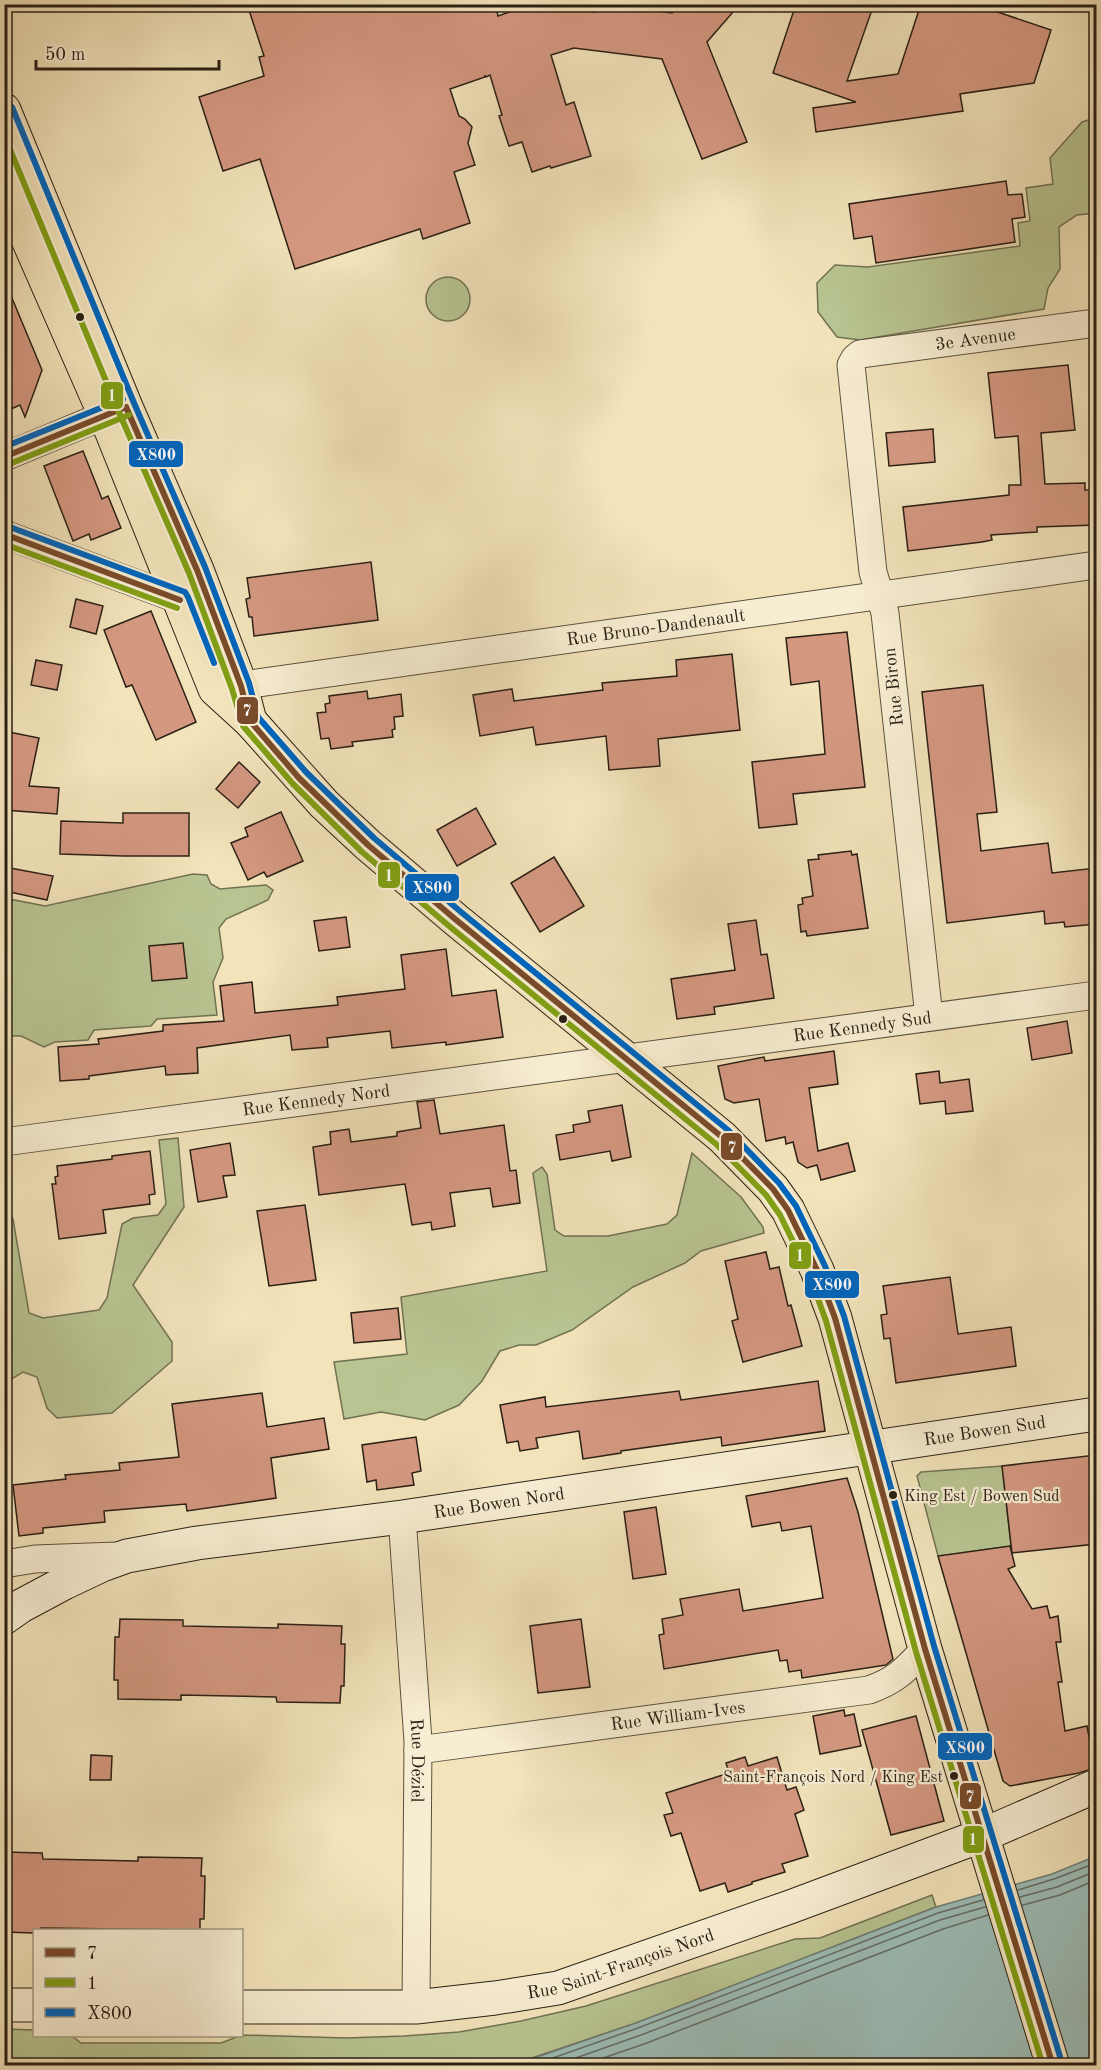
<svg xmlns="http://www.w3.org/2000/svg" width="1101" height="2070" font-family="'Old Standard TT',serif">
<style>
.green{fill:#b8c491;stroke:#717253;stroke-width:1.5}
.water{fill:#9dbdb7;stroke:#6f7e76;stroke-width:1.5}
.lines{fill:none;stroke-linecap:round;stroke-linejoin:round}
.shore{stroke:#646e66;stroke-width:1.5}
.building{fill:#d49881;stroke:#2a2015;stroke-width:1.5}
.street-casing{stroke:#5c513e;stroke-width:29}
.secondary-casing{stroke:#2a2015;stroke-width:35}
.primary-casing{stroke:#2a2015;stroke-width:35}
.street{stroke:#f7edd2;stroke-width:27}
.secondary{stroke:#f7edd2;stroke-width:33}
.primary{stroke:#f2e3ba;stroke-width:33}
.bus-1-casing{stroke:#f7edd2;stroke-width:10}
.bus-2-casing{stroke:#f7edd2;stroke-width:10}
.bus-3-casing{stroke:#f7edd2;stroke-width:10}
.bus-1{stroke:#7a4b2a;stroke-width:6}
.bus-2{stroke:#819f14;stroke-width:6}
.bus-3{stroke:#0065bd;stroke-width:6}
.bus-dot{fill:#2a2015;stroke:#f7edd2;stroke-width:2}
.labels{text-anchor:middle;stroke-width:4.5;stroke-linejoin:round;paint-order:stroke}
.bus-label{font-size:16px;fill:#2a2015;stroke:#f7edd2;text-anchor:start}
.street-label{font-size:18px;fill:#2a2015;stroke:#f7edd2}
.line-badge{stroke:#f7edd2;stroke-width:2}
.badge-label{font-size:16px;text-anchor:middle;font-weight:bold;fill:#fff}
</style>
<rect width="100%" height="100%" fill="#f2e3ba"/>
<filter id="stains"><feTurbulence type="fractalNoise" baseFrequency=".00333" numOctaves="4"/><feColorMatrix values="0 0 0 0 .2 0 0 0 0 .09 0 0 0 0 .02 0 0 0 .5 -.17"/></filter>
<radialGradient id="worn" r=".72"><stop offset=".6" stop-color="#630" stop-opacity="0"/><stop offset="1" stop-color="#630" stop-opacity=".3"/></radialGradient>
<!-- green -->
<g class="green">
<polygon points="1092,119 1096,120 1096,213 1077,215 1059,227 1060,269 1048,288 1044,309 860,340 837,337 818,312 817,283 835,265 868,267 1020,246 1018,223 1030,221 1026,188 1053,184 1050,158 1082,122"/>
<circle cx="448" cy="299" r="22"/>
<polygon points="193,874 207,875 211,884 220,889 266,885 273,890 268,900 226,919 219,928 223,958 213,982 217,1015 157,1019 151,1026 94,1030 88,1040 55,1042 44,1047 21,1036 5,1036 4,898 45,906"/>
<polygon points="178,1138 184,1207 133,1285 172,1342 172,1361 112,1413 57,1418 47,1408 37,1377 23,1372 5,1383 5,1209 7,1209 13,1219 29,1313 43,1318 99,1310 107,1298 122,1224 133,1218 158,1215 166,1204 159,1140"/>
<polygon points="692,1153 741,1197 763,1227 764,1233 701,1251 685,1263 633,1287 572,1330 536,1345 519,1345 500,1351 482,1381 459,1405 425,1420 381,1412 344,1419 334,1362 407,1354 401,1297 547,1271 533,1173 542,1167 547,1174 555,1230 564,1236 608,1236 667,1224 677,1215"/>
<polygon points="1002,1466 1011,1546 938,1556 917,1476 921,1472"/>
<polygon points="932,1895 936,1907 636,2023 511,2065 5,2065 4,2029 34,2030 34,2036 72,2036 81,2043 221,2043 242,2035 346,2038 404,2036 459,2032 521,2021 586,2006 795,1939 820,1938"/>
</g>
<!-- water -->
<polygon class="water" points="1096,1856 1096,2065 511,2066 636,2023 936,1907 1052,1874"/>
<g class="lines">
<!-- shore -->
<g class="shore">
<polyline points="1018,1890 1054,1879 1096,1863"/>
<polyline points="1020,1897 1057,1887 1096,1871"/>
<polyline points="1023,1905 1060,1895 1096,1880"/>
<polyline points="530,2066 638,2028 938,1913 983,1900"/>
<polyline points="553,2066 641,2035 940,1920 985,1907"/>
<polyline points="580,2066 644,2044 943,1929 988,1915"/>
</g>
</g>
<!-- building -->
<g class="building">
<polygon points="247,4 495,4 498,16 532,4 556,4 557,8 595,12 596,4 606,4 672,13 679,4 740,4 707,42 747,142 702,159 662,59 574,48 551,55 566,105 574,102 591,156 551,168 550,166 532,172 522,142 509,146 499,116 502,115 490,75 486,77 485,75 485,77 450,89 459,116 465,119 472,127 468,143 475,165 454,172 470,223 423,239 420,229 295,269 260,159 223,171 199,97 264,76 259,57 264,56"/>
<polygon points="796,4 874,4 847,81 898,74 921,4 974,4 1051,30 1034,83 960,94 963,111 816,132 813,108 856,102 773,73"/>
<polygon points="1006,181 1008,195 1022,194 1025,217 1012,219 1015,242 876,263 872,236 854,239 849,204"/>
<polygon points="4,279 42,370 25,417 20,405 4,412"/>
<polygon points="1068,365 1075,430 1041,433 1045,484 1085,483 1085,490 1096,490 1096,525 1037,527 1037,532 991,535 992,540 982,542 908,551 903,507 1009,495 1009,485 1021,485 1018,436 995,438 988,373"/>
<polygon points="933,429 935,462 889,466 886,433"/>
<polygon points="83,451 102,499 108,496 121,528 91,540 89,534 73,541 44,466"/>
<polygon points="371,562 378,620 254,636 252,617 249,617 246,599 250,598 247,578"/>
<polygon points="76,599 103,606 96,634 70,627"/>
<polygon points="151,611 196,722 156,740 132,685 126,687 104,630"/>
<polygon points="847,632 865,787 793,794 797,824 759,828 752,762 825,754 819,681 791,685 786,638"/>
<polygon points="732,654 740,730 658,739 660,766 609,770 606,736 536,745 533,727 480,736 473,695 512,689 514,701 603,690 602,683 677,676 676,660"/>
<polygon points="36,660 62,665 57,690 31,685"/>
<polygon points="983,685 997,812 977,814 981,851 1048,843 1052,873 1096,868 1096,924 1065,927 1064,922 1045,924 1044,911 947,923 922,692"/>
<polygon points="367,691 368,699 401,694 403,716 394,717 395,729 392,730 393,737 352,742 353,746 331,749 329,738 321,739 317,713 326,712 325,704 330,703 329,696"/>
<polygon points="4,731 39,738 29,786 59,788 57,814 4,810"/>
<polygon points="239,762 260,782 238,808 216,789"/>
<polygon points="476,808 496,844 457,866 437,830"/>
<polygon points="281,812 303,861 267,877 264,872 248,880 231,843 248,836 245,828"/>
<polygon points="123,813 189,813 189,856 124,856 60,854 61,821 123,823"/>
<polygon points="851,851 852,855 857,854 868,928 807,936 806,931 801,932 798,905 803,904 802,898 813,896 808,860 819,859 818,855"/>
<polygon points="554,857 584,906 540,932 511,883"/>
<polygon points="10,868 53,876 47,900 5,891"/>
<polygon points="346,917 350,947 319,951 314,921"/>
<polygon points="756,920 761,955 767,954 774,998 714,1007 715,1014 677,1019 671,979 735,970 728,924"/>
<polygon points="183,943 187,978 152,981 149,946"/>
<polygon points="446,949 452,996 496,990 503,1037 446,1045 446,1042 392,1048 390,1031 327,1038 328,1047 292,1050 290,1035 197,1048 198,1073 166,1075 165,1066 89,1076 89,1079 60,1081 58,1047 99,1044 98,1039 163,1031 163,1025 224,1021 220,986 252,982 255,1013 338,1005 337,997 405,989 401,955"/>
<polygon points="1067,1021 1072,1053 1032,1060 1027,1028"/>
<polygon points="834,1051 838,1084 809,1088 818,1151 848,1143 855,1171 821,1180 817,1165 807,1168 798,1162 793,1142 786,1144 785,1137 766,1141 759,1099 734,1103 725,1099 718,1066 764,1057 765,1061"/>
<polygon points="939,1071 940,1083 969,1079 973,1111 946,1114 945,1101 920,1104 916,1074"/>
<polygon points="434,1100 440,1134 504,1125 510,1171 516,1170 520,1203 493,1207 490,1188 450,1193 455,1226 432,1230 431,1222 412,1225 405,1184 319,1195 313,1147 331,1144 330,1132 349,1129 351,1142 397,1136 397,1132 421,1128 417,1102"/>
<polygon points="622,1105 631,1157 612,1161 610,1151 560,1160 556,1135 574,1132 573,1125 590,1122 588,1111"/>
<polygon points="230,1143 235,1175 223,1176 227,1197 198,1202 190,1150"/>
<polygon points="150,1151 155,1194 149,1195 150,1204 103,1210 106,1233 59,1239 52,1184 56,1184 55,1177 58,1176 57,1166 112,1159 112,1156"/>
<polygon points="305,1205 316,1280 269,1286 257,1211"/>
<polygon points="766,1252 770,1269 779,1267 788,1306 791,1305 802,1346 743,1362 732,1321 738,1319 725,1261"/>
<polygon points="950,1277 958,1334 1011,1327 1016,1366 896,1383 890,1338 884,1339 881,1315 887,1314 883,1286"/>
<polygon points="398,1308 401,1339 354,1343 351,1313"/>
<polygon points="818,1381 825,1431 722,1446 721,1437 621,1451 621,1453 583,1459 579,1431 536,1438 538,1448 520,1451 518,1441 507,1443 500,1405 545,1397 546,1407 679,1391 681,1400"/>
<polygon points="262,1393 267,1427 324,1418 329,1449 271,1458 276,1498 187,1511 186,1504 104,1511 105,1522 43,1528 43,1533 19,1536 13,1485 66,1479 65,1475 120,1470 119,1463 179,1457 172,1404"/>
<polygon points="416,1437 421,1471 412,1473 414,1485 377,1490 376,1480 367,1482 362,1445"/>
<polygon points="1096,1455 1096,1544 1012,1553 1002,1466"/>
<polygon points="847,1478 858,1512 893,1659 886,1665 802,1678 801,1670 789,1672 787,1660 780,1661 778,1650 664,1669 659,1635 664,1634 662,1619 683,1615 680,1599 739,1589 743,1611 823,1598 811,1526 782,1531 780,1522 752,1527 746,1496"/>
<polygon points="656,1507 666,1574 633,1579 624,1512"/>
<polygon points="1010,1546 1015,1566 1008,1569 1032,1609 1047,1606 1050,1618 1058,1616 1061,1642 1056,1642 1062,1682 1058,1682 1065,1731 1087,1726 1095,1768 1079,1773 1010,1786 1003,1781 938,1556"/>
<polygon points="120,1619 183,1620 183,1626 278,1628 278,1624 342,1626 341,1644 345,1644 344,1686 341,1686 340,1703 277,1702 276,1697 181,1695 181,1700 118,1699 118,1680 114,1680 115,1637 119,1637"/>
<polygon points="581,1619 590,1687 538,1693 530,1626"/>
<polygon points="844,1710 845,1716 854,1714 861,1746 820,1754 813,1716"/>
<polygon points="916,1716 944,1821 891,1835 862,1730"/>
<polygon points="91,1755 112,1756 111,1780 90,1780"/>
<polygon points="745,1757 748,1766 777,1757 787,1790 796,1787 804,1810 795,1814 808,1856 782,1864 785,1872 752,1882 752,1884 728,1892 725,1883 700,1891 681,1833 671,1836 664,1815 673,1813 666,1793 729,1773 726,1763"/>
<polygon points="4,1852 42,1853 43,1859 138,1861 138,1857 202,1858 201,1876 205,1876 204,1919 200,1919 200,1930 41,1928 41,1930 34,1930 34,1933 4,1932"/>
</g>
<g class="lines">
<!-- street casing -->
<g class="street-casing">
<g id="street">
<polyline points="4,457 122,408"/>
<polyline points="4,534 180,600"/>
<path id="s1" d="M222 688 1096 565"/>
<path id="s2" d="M929 1017 885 613 873 572 851 365 855 358 860 354 1096 323"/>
<path id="s3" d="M4 1142 1096 995"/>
<path id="s4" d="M402 1517 418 1741 416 2007"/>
<polyline points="4,1564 35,1559 117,1556"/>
<path id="s5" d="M418 1750 869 1690C897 1680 905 1670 925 1649"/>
</g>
</g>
<!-- secondary casing -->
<g class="secondary-casing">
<g id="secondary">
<path id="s6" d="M4 1618 21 1606 64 1583 102 1565 127 1556 197 1543 402 1517 1096 1414"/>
<polyline points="4,2005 34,2005"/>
<path id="s7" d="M242 2007H416L495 1998 558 1988 790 1907 983 1835 1096 1786"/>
</g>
</g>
<!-- primary casing -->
<g class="primary-casing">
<g id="primary">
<polyline points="4,110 126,407 197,570 241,686 250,721"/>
<polyline points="4,185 105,415 215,689 250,721 324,804 368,845 455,919 722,1137 773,1189 788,1210 817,1270 835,1318 925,1649 1053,2066"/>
</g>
</g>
<!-- street -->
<use href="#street" class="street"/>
<!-- secondary -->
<use href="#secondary" class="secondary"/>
<!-- primary -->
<use href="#primary" class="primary"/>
<!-- bus-1 casing -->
<g class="bus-1-casing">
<g id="bus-1">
<polyline points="126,407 197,570 241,686 250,721 299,778 368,845 455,919 722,1137 773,1189 788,1210 817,1270 835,1318 925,1649 1053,2066"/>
<polyline points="4,457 126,407"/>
<polyline points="4,534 180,600"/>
</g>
</g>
<!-- bus-2 casing -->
<g class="bus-2-casing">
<g id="bus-2">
<polyline points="4,135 118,410 189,573 232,689 243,726 293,784 362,852 449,926 716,1144 766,1195 780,1215 809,1274 826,1321 916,1652 1043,2066"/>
<polyline points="7,465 129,415"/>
<polyline points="4,544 177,608"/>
</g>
</g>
<!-- bus-3 casing -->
<g class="bus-3-casing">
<g id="bus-3">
<polyline points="12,107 134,403 205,567 249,683 258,717 306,772 374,838 461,912 728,1130 779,1183 796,1206 825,1266 844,1316 934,1646 1062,2063"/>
<polyline points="4,447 123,399"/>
<polyline points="7,526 185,592 188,597 214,663"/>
</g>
</g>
<!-- bus-1 -->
<use href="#bus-1" class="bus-1"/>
<!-- bus-2 -->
<use href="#bus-2" class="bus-2"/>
<!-- bus-3 -->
<use href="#bus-3" class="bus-3"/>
</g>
<!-- markers -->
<g class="bus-dot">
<circle cx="80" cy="317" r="5"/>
<circle cx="563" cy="1019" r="5"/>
<circle cx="893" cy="1495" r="5"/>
<circle cx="954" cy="1776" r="5"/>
</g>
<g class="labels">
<!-- bus labels -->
<g class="bus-label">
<text x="904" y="1501">King Est / Bowen Sud</text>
<text x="943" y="1782" text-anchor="end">Saint-François Nord / King Est</text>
</g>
<!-- street labels -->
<g class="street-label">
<text dy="6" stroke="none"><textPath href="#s2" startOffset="788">3e Avenue</textPath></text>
<text dy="6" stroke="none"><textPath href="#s1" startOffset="438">Rue Bruno-Dandenault</textPath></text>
<text transform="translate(893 687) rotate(-96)" y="6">Rue Biron</text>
<text dy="6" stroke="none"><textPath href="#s3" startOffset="866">Rue Kennedy Sud</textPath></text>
<text dy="6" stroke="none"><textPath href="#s3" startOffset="315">Rue Kennedy Nord</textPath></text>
<text dy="6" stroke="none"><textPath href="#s6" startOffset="1005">Rue Bowen Sud</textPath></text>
<text dy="6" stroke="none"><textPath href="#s6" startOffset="514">Rue Bowen Nord</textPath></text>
<text dy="6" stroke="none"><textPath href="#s5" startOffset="262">Rue William-Ives</textPath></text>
<text dy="6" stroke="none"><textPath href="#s4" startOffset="244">Rue Déziel</textPath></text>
<text dy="6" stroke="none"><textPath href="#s7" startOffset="384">Rue Saint-François Nord</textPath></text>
</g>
</g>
<g class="line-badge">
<rect x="100" y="381" width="24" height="29" rx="6" fill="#819f14"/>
<rect x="128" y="440" width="56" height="28" rx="6" fill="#0065bd"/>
<rect x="236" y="696" width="23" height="29" rx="6" fill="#7a4b2a"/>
<rect x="377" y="861" width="24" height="28" rx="6" fill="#819f14"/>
<rect x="404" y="873" width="56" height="29" rx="6" fill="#0065bd"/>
<rect x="720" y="1132" width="23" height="29" rx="6" fill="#7a4b2a"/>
<rect x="788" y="1241" width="24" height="29" rx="6" fill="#819f14"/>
<rect x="804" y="1270" width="56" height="29" rx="6" fill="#0065bd"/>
<rect x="937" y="1732" width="56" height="29" rx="6" fill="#0065bd"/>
<rect x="959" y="1782" width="23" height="28" rx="6" fill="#7a4b2a"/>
<rect x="962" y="1825" width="23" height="29" rx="6" fill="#819f14"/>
</g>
<g class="badge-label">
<text x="112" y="401">1</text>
<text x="156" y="460">X800</text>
<text x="247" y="716">7</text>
<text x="389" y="881">1</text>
<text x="432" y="893">X800</text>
<text x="732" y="1153">7</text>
<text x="800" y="1261">1</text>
<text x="832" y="1290">X800</text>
<text x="965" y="1753">X800</text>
<text x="970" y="1802">7</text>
<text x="973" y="1845">1</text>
</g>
<!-- margin -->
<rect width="1101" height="2070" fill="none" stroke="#f2e3ba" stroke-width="24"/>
<rect x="6" y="6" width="1089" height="2058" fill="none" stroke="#2a2015" stroke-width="3"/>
<rect x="12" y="12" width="1077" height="2046" fill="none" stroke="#2a2015" stroke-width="1.5"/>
<!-- legend -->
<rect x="33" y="1929" width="210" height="108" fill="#f7edd2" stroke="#a59b86" stroke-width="1.5"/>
<rect x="45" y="1948" width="30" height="9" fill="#7a4b2a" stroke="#a59b86" stroke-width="1.5"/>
<text x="87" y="1959" font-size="18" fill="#2a2015">7</text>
<rect x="45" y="1978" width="30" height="9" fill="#819f14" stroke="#a59b86" stroke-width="1.5"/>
<text x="87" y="1989" font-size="18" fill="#2a2015">1</text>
<rect x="45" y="2008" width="30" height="9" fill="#0065bd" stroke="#a59b86" stroke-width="1.5"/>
<text x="87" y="2019" font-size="18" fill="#2a2015">X800</text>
<!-- scale -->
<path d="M36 60v9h183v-9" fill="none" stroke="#2a2015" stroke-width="3"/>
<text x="45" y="60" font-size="18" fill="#2a2015" stroke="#f7edd2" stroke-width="4.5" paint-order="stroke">50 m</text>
<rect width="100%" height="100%" filter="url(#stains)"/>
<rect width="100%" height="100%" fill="url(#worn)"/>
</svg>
